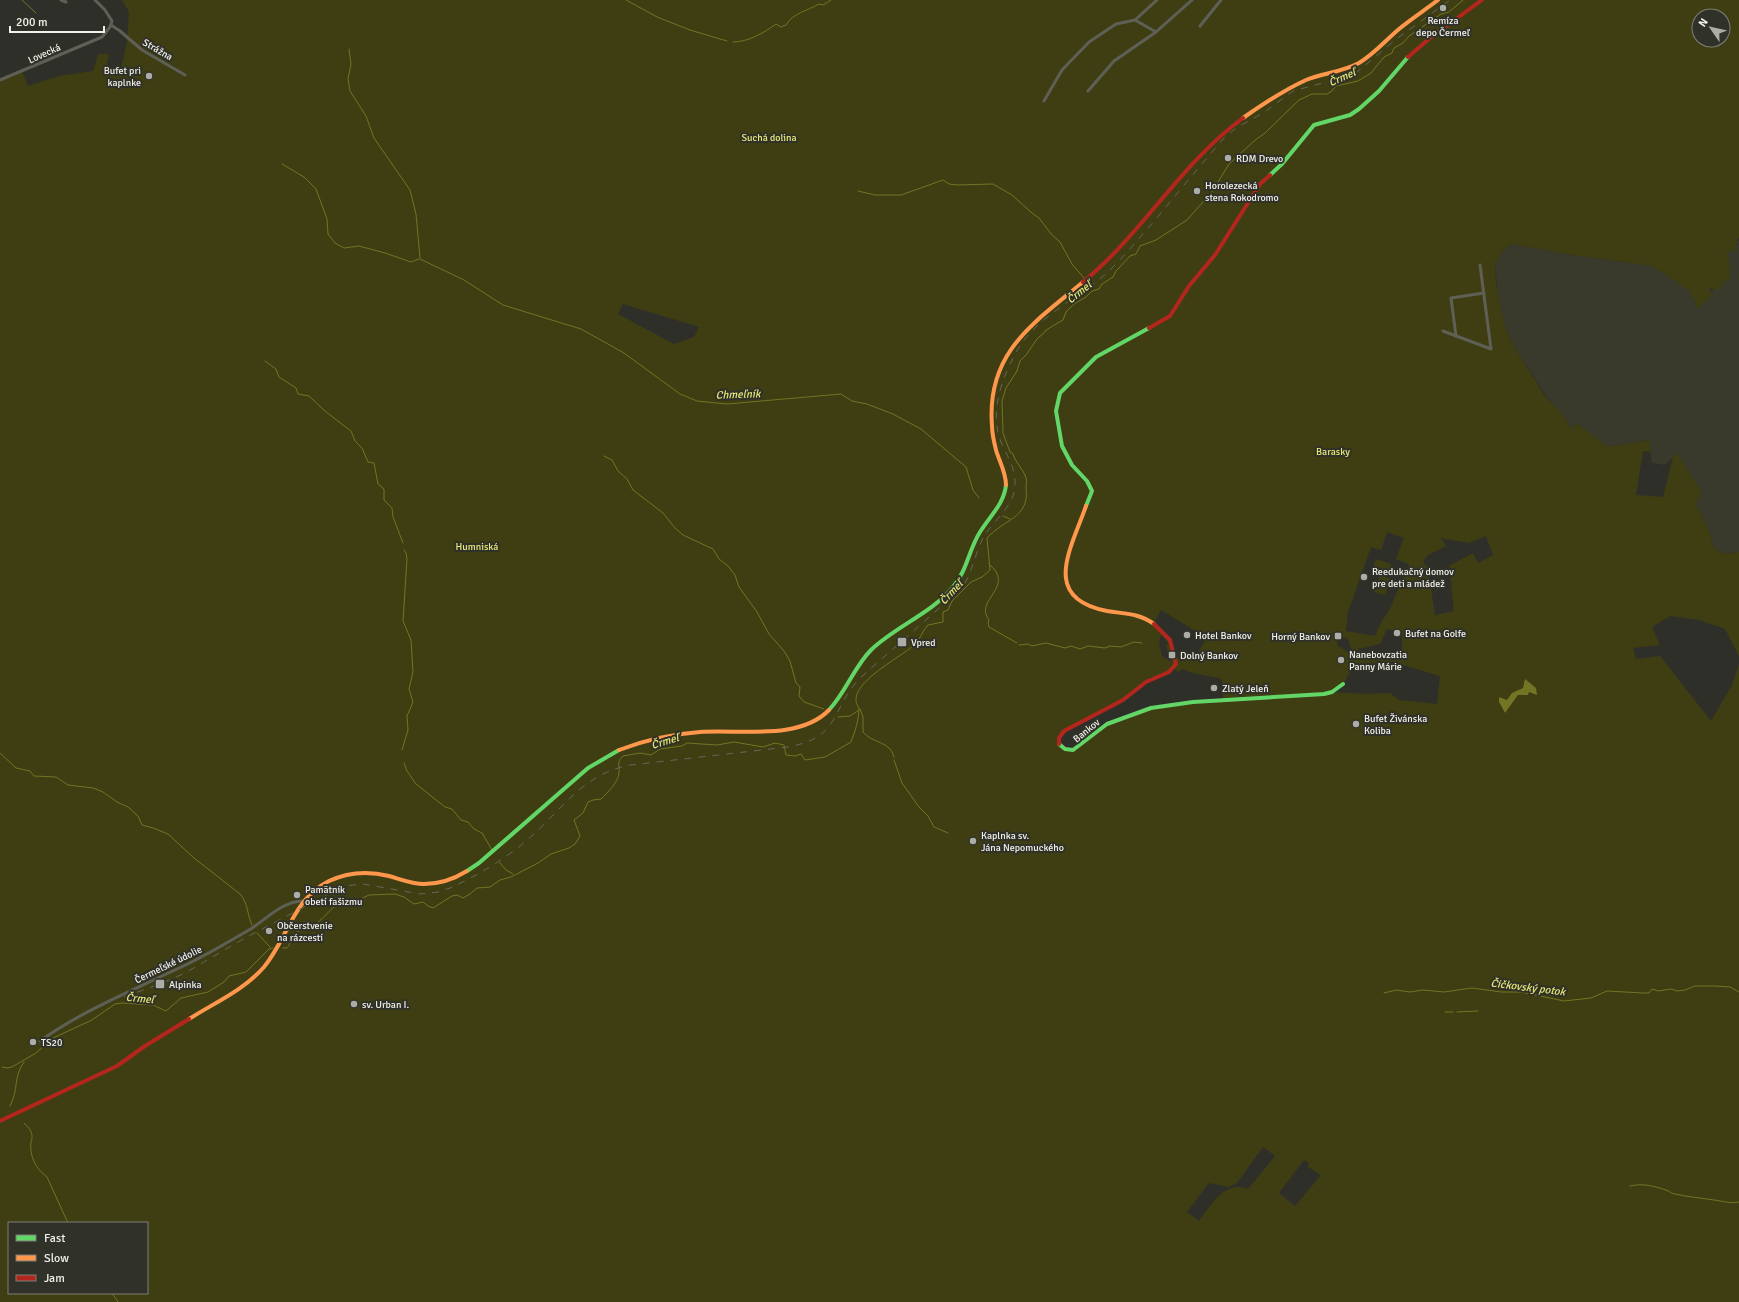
<svg xmlns="http://www.w3.org/2000/svg" width="1739" height="1302" font-family="Signika,sans-serif">
<style>
.built{fill:#39392c}
.green{fill:#3e3e12;fill-rule:evenodd}
.water{fill:#747425}
.lines{fill:none;stroke-linecap:round;stroke-linejoin:round}
.stream{stroke:#747425;stroke-width:1}
.street{stroke:#5f6055;stroke-width:3}
.fast{stroke:#63d668;stroke-width:4}
.slow{stroke:#ff974d;stroke-width:4}
.jam{stroke:#b3261e;stroke-width:4}
.rail{stroke:#65665f;stroke-width:1;stroke-dasharray:7 7;stroke-linecap:butt}
.poi-dot{fill:#adada7;stroke:#303128;stroke-width:1.5}
.labels{text-anchor:middle;stroke-width:4;stroke-linejoin:round;paint-order:stroke}
.poi-label{font-size:10px;fill:#f1f1eb;stroke:#303128;text-anchor:start}
.street-label{font-size:10px;fill:#f1f1eb;stroke:#303128}
.park-label{font-size:10px;fill:#e9eb79;stroke:#303128}
.water-label{font-size:11px;font-style:italic;fill:#e5e775;stroke:#303128}
</style>
<rect width="100%" height="100%" fill="#2f2f2a"/>
<!-- built -->
<polygon class="built" points="1739,241 1739,552 1725,554 1717,550 1713,546 1710,533 1696,505 1677,453 1665,465 1652,463 1649,440 1606,447 1577,423 1572,431 1562,413 1546,396 1513,345 1504,323 1500,308 1495,266 1501,253 1512,244 1566,254 1652,266 1690,290 1696,306 1719,285 1726,246"/>
<!-- green -->
<g class="green">
<path d="M122 0H1739V237L1735 247 1737 249 1732 253 1730 250 1727 253 1729 259 1730 278 1723 283 1721 288 1715 290 1709 288 1712 296 1705 301 1698 309 1689 290 1652 266 1566 254 1512 244 1501 253 1495 266 1496 282 1504 323 1513 345 1545 396 1562 413 1572 430 1577 423 1607 447 1649 440 1651 452 1643 451 1636 495 1663 497 1673 457 1677 453 1702 493 1696 505 1710 533 1713 546 1717 550 1725 554 1739 552V656L1725 629 1699 620 1670 616 1652 627 1660 645 1633 648 1636 659 1660 656 1711 721 1732 685 1739 664V1302H0V80L22 71 28 86 59 76 93 71 98 54H109L105 74 120 72 127 42 129 12ZM1699 16H1723V40H1699ZM623 304 699 327 694 337 674 344 618 314ZM1387 532 1404 538 1396 559 1409 564 1389 611 1381 622 1375 636 1346 631 1348 612 1371 547 1381 550ZM1486 536 1493 555 1478 563 1473 553 1449 566 1454 611 1435 615 1428 568 1423 562 1428 555 1446 546 1441 538 1469 543ZM1161 610 1207 638 1197 654 1176 658 1165 634 1154 623ZM1387 629 1402 632V651L1383 657 1361 659 1358 649 1380 644ZM1161 634 1168 643 1166 646 1172 662 1162 656 1159 644ZM1342 636 1348 639 1354 656 1337 645V640ZM1393 662 1440 676 1437 704 1399 700 1390 693 1363 694 1333 692 1345 681 1353 666ZM1173 668 1178 672 1183 669 1193 673 1219 678 1222 680 1223 700 1151 708 1103 726 1070 751 1058 744 1064 731 1123 700 1146 682ZM1526 682 1533 694 1529 692 1528 695H1518L1505 713 1499 702V697L1507 700 1523 688ZM1263 1147 1275 1156 1248 1189C1225 1180 1211 1205 1199 1221L1187 1212 1209 1183 1229 1187 1237 1183ZM1304 1160 1309 1163 1308 1167 1321 1175 1295 1206 1279 1193ZM9 1223H147V1293H9Z"/>
<polygon points="1376,559 1391,564 1388,575 1372,570"/>
<polygon points="1380,575 1391,579 1385,595 1374,592"/>
</g>
<!-- water -->
<polygon class="water" points="1525,679 1536,688 1537,695 1529,692 1528,695 1518,695 1505,713 1499,702 1499,697 1507,700 1512,693 1523,688"/>
<g class="lines">
<!-- stream -->
<g class="stream">
<polyline points="22,0 36,13"/>
<polyline points="626,0 657,17 690,30 727,41"/>
<path d="M733 42C748 42 764 33 776 24L781 27 786 25C793 13 807 11 819 4L823 5 831 0"/>
<polyline points="349,49 351,64 348,79 350,91 366,116 374,138 410,190 416,214 420,258"/>
<polyline points="282,164 304,177 316,189 327,219 328,234 335,243 344,248 359,246 385,253 411,262 419,259"/>
<polyline points="858,191 875,195 901,195 943,180 949,184 957,185 993,184 1012,195 1032,213 1039,218 1052,235 1060,242 1072,264 1084,278"/>
<polyline points="420,259 464,280 503,305 581,329 624,353 680,394 697,401 727,404 841,394 852,401 867,404 893,414 921,429 966,467 973,490 979,498"/>
<polyline points="265,361 276,369 279,377 296,388 298,394 309,396 326,412 351,431 355,441 362,448 368,462 374,463 378,484 384,489 384,500 392,508 393,517 403,543"/>
<polyline points="604,456 612,460 618,471 627,479 633,490 663,513 675,528 683,535 713,549 719,559 728,566 735,575 739,587 757,612 769,634 784,651 790,661 796,683 800,687 799,696 804,702 824,709"/>
<polyline points="1003,516 1010,519"/>
<path d="M989 564C1017 587 973 600 989 620L988 622 989 627 1017 643"/>
<polyline points="1019,645 1028,644 1032,646 1046,643 1065,648 1071,646 1080,649 1088,646 1105,648 1110,646 1121,647 1134,642 1142,643"/>
<path d="M860 709 863 717V732C871 743 891 741 894 757"/>
<polyline points="838,717 850,716 859,710"/>
<polyline points="402,750 408,730 407,716 413,702 409,689 413,672 411,640 403,621 407,559 406,553 404,550"/>
<path d="M0 753 16 768 30 771 34 776 56 777 68 785 93 788 103 792 117 802 128 807 138 816 142 825 153 828 168 834 194 858 240 894C248 903 247 914 252 925"/>
<polyline points="894,760 902,783 919,807 928,816 934,827 948,833"/>
<polyline points="404,763 407,771 416,784 445,807 452,809 461,820 468,822 474,829 482,833 492,850"/>
<polyline points="499,862 506,870 513,874"/>
<polyline points="257,933 270,947"/>
<path d="M283 948H287C291 944 290 939 292 936 297 930 305 929 312 926 323 921 330 907 342 902L348 905 369 895 395 894 404 897 414 904 423 902 428 906 433 908 452 896 457 895 463 898 470 894 477 888 490 887 500 880 511 877 538 863 551 854 569 848 575 844 580 836 574 820 583 813 588 802 593 800 601 799C607 793 618 783 619 773 620 766 616 762 623 756L640 753 651 755 660 749 682 746 687 743 717 745 734 742 763 747 775 743 784 745 786 755 795 756 801 754 805 760 825 757 851 742C855 732 859 719 859 708 842 686 902 657 914 645 920 640 922 631 928 625L943 622V612L948 610 952 601 971 582 982 577 990 570 987 538C1004 519 1030 518 1026 488 1026 485 1027 481 1026 478 1024 470 1015 462 1013 454L1010 452 1003 433 1002 401 1006 388 1017 371 1020 361 1026 355 1037 339 1045 332 1046 330 1063 320 1066 312 1074 304 1086 297 1092 291 1099 289 1102 284 1113 277 1116 271 1130 256 1136 254 1140 246 1156 240 1187 220 1212 192 1229 164 1254 141 1265 133 1299 100 1312 94H1327L1332 91 1336 86 1358 81 1371 73 1384 57 1392 53 1394 48 1403 43 1409 36 1441 14 1449 12 1463 0"/>
<polyline points="1384,993 1396,990 1410,992 1423,990 1444,992 1472,988 1501,992 1521,992 1564,1001 1591,998 1607,991 1643,993 1649,993 1652,989 1658,991 1671,989 1677,991 1685,990 1695,986 1715,986 1730,987 1739,992"/>
<polyline points="1445,1012 1453,1012"/>
<polyline points="1457,1012 1478,1011"/>
<polyline points="2,1067 7,1068 12,1067 36,1053 53,1038 92,1020 115,1004 122,1003 153,1005 166,1011 181,998 208,992 224,982 229,976 246,972 269,949 273,948"/>
<path d="M10 1106C19 1089 13 1077 24 1062"/>
<path d="M24 1123C26 1125 29 1128 30 1130 33 1134 32 1139 31 1142 29 1156 36 1169 47 1177L68 1223"/>
<path d="M1630 1186C1643 1183 1654 1186 1666 1190 1669 1191 1672 1194 1675 1194 1688 1197 1702 1198 1714 1200 1723 1201 1730 1204 1739 1202"/>
<polyline points="112,1293 118,1302"/>
</g>
<!-- street -->
<g class="street">
<polyline points="61,0 66,2"/>
<polyline points="1135,20 1156,32"/>
<polyline points="111,25 120,31 142,50 185,75"/>
<polyline points="1200,26 1221,0"/>
<polyline points="0,80 102,37 110,27 112,21 105,10 95,0"/>
<polyline points="1088,91 1114,61 1156,32 1192,0"/>
<polyline points="1044,101 1062,70 1089,42 1116,24 1135,20 1157,0"/>
<polyline points="1443,331 1491,349 1480,265"/>
<polyline points="1456,336 1451,298 1484,293"/>
<path d="M40 1041C82 1011 131 991 177 969 202 958 226 943 249 930 267 919 281 902 302 901"/>
</g>
<!-- fast -->
<g class="fast">
<polyline points="1270,175 1282,164 1314,125 1350,115 1359,109 1379,91 1408,57"/>
<polyline points="1086,506 1092,491 1087,481 1072,465 1062,446 1056,411 1060,393 1096,357 1149,328"/>
<path d="M829 710C846 692 854 667 871 650 896 626 931 614 953 587 967 571 969 549 980 532 990 516 1004 504 1006 485"/>
<polyline points="1059,744 1065,749 1073,750 1107,724 1151,708 1193,702 1324,694 1332,692 1343,684"/>
<polyline points="467,871 479,863 588,768 619,750"/>
</g>
<!-- slow -->
<g class="slow">
<path d="M1243 118C1263 104 1284 90 1306 80 1324 73 1342 72 1359 63 1374 54 1385 41 1399 29 1411 19 1425 10 1438 0"/>
<path d="M1006 485C1006 472 999 461 996 450 994 442 992 434 992 426 986 352 1034 323 1083 282"/>
<path d="M1086 506C1071 549 1040 598 1107 611 1125 614 1139 613 1154 624"/>
<path d="M619 750C645 740 672 734 700 732 739 729 799 741 829 710"/>
<path d="M189 1019C214 1003 244 990 264 967 288 938 292 900 329 881 348 872 369 871 389 876 400 879 412 884 424 884 440 884 454 879 467 871"/>
</g>
<!-- jam -->
<g class="jam">
<polyline points="1408,57 1430,38 1482,0"/>
<path d="M1083 282C1143 233 1180 164 1243 118"/>
<polyline points="1149,328 1170,316 1189,286 1215,255 1260,184 1270,175"/>
<polyline points="1059,744 1059,738 1064,731 1123,700 1146,682 1169,672 1176,664 1170,640 1154,624"/>
<polyline points="0,1121 117,1066 145,1046 189,1019"/>
</g>
<!-- rail -->
<g class="rail">
<path d="M124 997 160 984 185 973 245 938 344 886 363 884 420 894 438 892 450 888C475 877 505 859 526 841 561 812 582 773 631 765L788 747C842 737 829 711 860 678L962 588C972 573 975 554 983 538 993 520 1015 507 1015 484 1016 469 1007 456 1001 442 990 415 1000 384 1012 360 1031 317 1079 300 1111 269 1127 253 1141 236 1156 219 1178 192 1201 165 1224 138L1236 128 1263 113 1293 91 1345 77 1356 73 1395 40 1450 0"/>
<polyline points="138,999 155,1002"/>
</g>
</g>
<!-- markers -->
<g class="poi-dot">
<circle cx="1443" cy="8" r="4"/>
<circle cx="149" cy="76" r="4"/>
<circle cx="1228" cy="158" r="4"/>
<circle cx="1197" cy="191" r="4"/>
<circle cx="1364" cy="577" r="4"/>
<circle cx="1397" cy="633" r="4"/>
<circle cx="1187" cy="635" r="4"/>
<rect x="1334" y="632" width="8" height="8" rx="2"/>
<rect x="897" y="637" width="10" height="10" rx="2"/>
<rect x="1168" y="651" width="8" height="8" rx="2"/>
<circle cx="1341" cy="660" r="4"/>
<circle cx="1214" cy="688" r="4"/>
<circle cx="1356" cy="724" r="4"/>
<circle cx="973" cy="841" r="4"/>
<circle cx="297" cy="895" r="4"/>
<circle cx="269" cy="931" r="4"/>
<rect x="155" y="979" width="10" height="10" rx="2"/>
<circle cx="354" cy="1004" r="4"/>
<circle cx="33" cy="1042" r="4"/>
</g>
<g class="labels">
<!-- poi labels -->
<g class="poi-label">
<text x="1443" y="24" text-anchor="middle">Remíza<tspan x="1443" dy="12">depo Čermeľ</tspan></text>
<text x="141" y="74" text-anchor="end">Bufet pri<tspan x="141" dy="12">kaplnke</tspan></text>
<text x="1236" y="162">RDM Drevo</text>
<text x="1205" y="189">Horolezecká<tspan x="1205" dy="12">stena Rokodromo</tspan></text>
<text x="1372" y="575">Reedukačný domov<tspan x="1372" dy="12">pre deti a mládež</tspan></text>
<text x="1405" y="637">Bufet na Golfe</text>
<text x="1195" y="639">Hotel Bankov</text>
<text x="1330" y="640" text-anchor="end">Horný Bankov</text>
<text x="911" y="646">Vpred</text>
<text x="1349" y="658">Nanebovzatia<tspan x="1349" dy="12">Panny Márie</tspan></text>
<text x="1180" y="659">Dolný Bankov</text>
<text x="1222" y="692">Zlatý Jeleň</text>
<text x="1364" y="722">Bufet Živánska<tspan x="1364" dy="12">Koliba</tspan></text>
<text x="981" y="839">Kaplnka sv.<tspan x="981" dy="12">Jána Nepomuckého</tspan></text>
<text x="305" y="893">Pamätník<tspan x="305" dy="12">obetí fašizmu</tspan></text>
<text x="277" y="929">Občerstvenie<tspan x="277" dy="12">na rázcestí</tspan></text>
<text x="169" y="988">Alpinka</text>
<text x="362" y="1008">sv. Urban I.</text>
<text x="41" y="1046">TS20</text>
</g>
<!-- street labels -->
<g class="street-label">
<text transform="translate(158 49) rotate(30)" y="4">Strážna</text>
<text transform="translate(44 53) rotate(-24)" y="4">Lovecká</text>
<text transform="translate(1086 730) rotate(-39)" y="4">Bankov</text>
<text transform="translate(168 964) rotate(-26)" y="4">Čermeľské údolie</text>
</g>
<!-- park labels -->
<g class="park-label">
<text x="769" y="141">Suchá dolina</text>
<text x="1333" y="455">Barasky</text>
<text x="477" y="550">Humniská</text>
</g>
<!-- water labels -->
<g class="water-label">
<text transform="translate(1342 77) rotate(-24)" y="4">Črmeľ</text>
<text transform="translate(1079 292) rotate(-39)" y="4">Črmeľ</text>
<text transform="translate(738 394) rotate(-2)" y="4">Chmeľník</text>
<text transform="translate(951 592) rotate(-47)" y="4">Črmeľ</text>
<text transform="translate(665 741) rotate(-17)" y="4">Črmeľ</text>
<text transform="translate(1528 987) rotate(7)" y="4">Čičkovský potok</text>
<text transform="translate(140 998) rotate(5)" y="4">Črmeľ</text>
</g>
</g>
<!-- legend -->
<rect x="8" y="1222" width="140" height="72" fill="#303128" stroke="#7d7e76"/>
<rect x="16" y="1235" width="20" height="6" fill="#63d668" stroke="#7d7e76"/>
<text x="44" y="1242" font-size="12" fill="#f1f1eb">Fast</text>
<rect x="16" y="1255" width="20" height="6" fill="#ff974d" stroke="#7d7e76"/>
<text x="44" y="1262" font-size="12" fill="#f1f1eb">Slow</text>
<rect x="16" y="1275" width="20" height="6" fill="#b3261e" stroke="#7d7e76"/>
<text x="44" y="1282" font-size="12" fill="#f1f1eb">Jam</text>
<!-- north arrow -->
<g transform="translate(1711 28) rotate(304)"><circle r="19" fill="#303128" stroke="#7d7e76"/>
<path d="M0-3L7 15L0 10L-7 15Z" fill="#adada7"/>
<text y="-6" font-size="11" font-weight="bold" text-anchor="middle" fill="#f1f1eb">N</text>
</g>
<!-- scale -->
<path d="M10 26v6h94v-6" fill="none" stroke="#f1f1eb" stroke-width="2"/>
<text x="16" y="26" font-size="12" fill="#f1f1eb" stroke="#303128" stroke-width="3" paint-order="stroke">200 m</text>
</svg>
